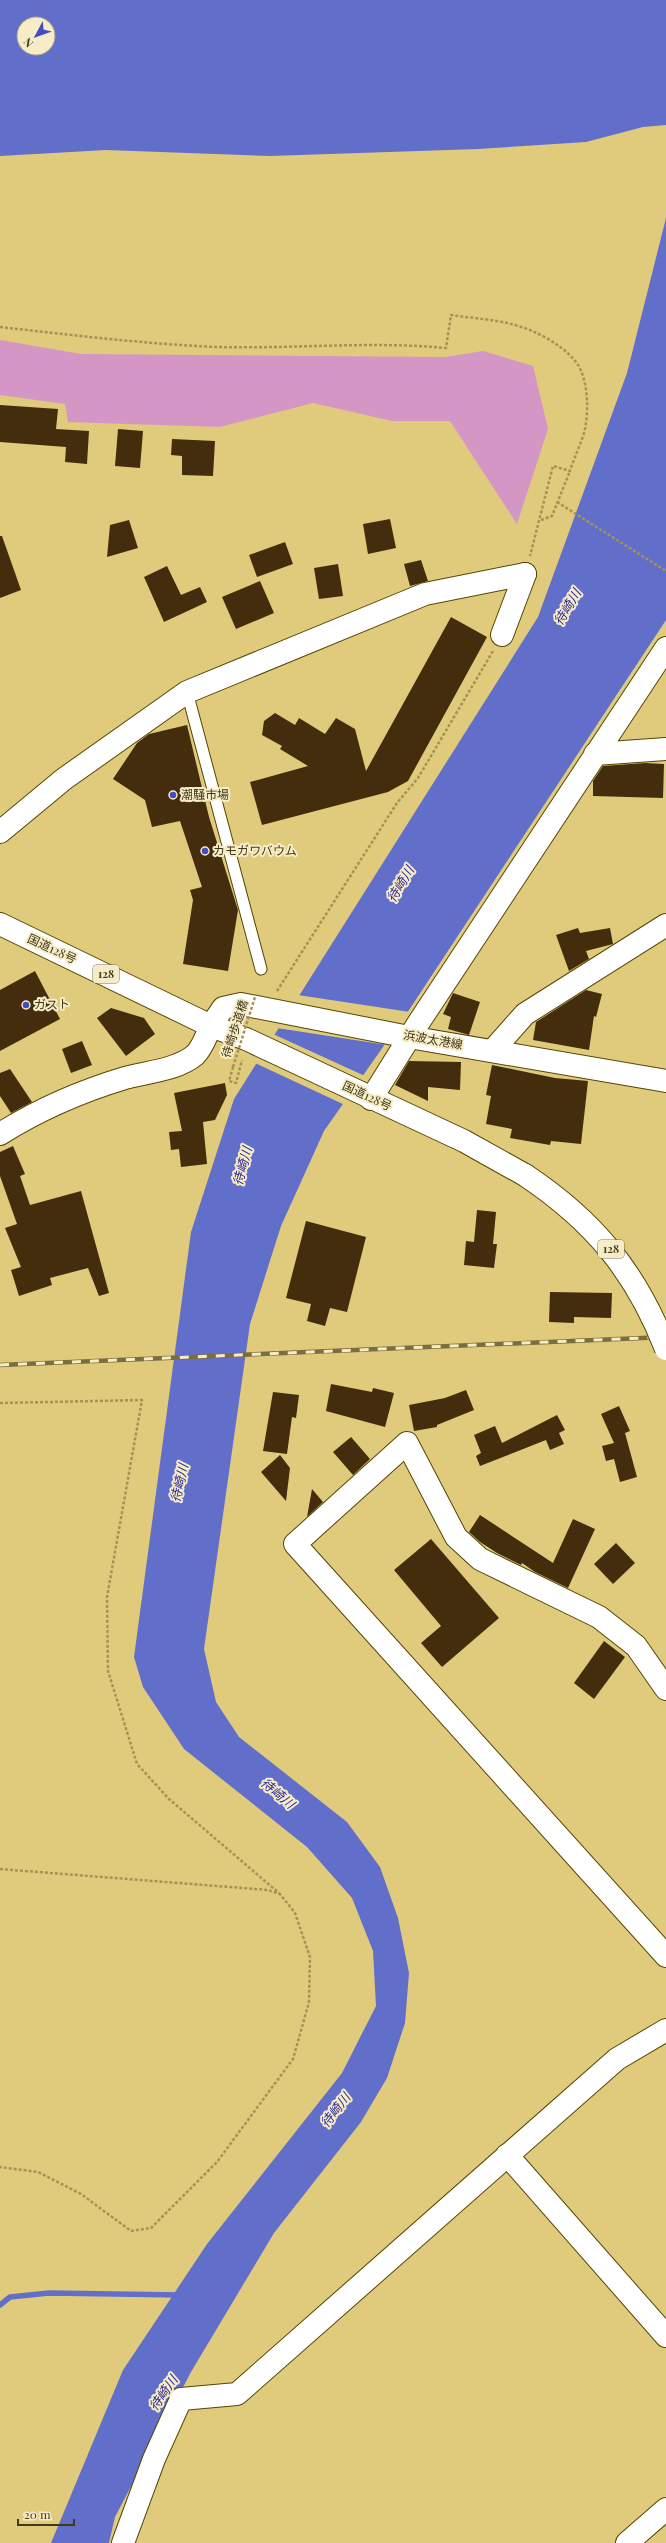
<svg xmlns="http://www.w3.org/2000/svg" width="666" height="2543" font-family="'Playfair Display','Noto Sans JP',serif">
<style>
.green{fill:#d396c5}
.water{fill:#616fcb;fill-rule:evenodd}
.pier{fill:#e0cb7d}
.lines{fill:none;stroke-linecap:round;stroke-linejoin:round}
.stream{stroke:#616fcb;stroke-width:5.5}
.building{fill:#432d0c}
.service-casing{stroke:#554602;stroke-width:13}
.minor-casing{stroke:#554602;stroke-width:24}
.tertiary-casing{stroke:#554602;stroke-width:24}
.secondary-casing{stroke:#554602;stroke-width:24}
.trunk-casing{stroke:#554602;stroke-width:24}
.path{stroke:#a39356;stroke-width:2.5;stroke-dasharray:3 2;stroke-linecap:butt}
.service{stroke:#fff;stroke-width:11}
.minor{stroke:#fff;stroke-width:22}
.tertiary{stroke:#fff;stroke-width:22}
.secondary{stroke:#fff;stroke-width:22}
.trunk{stroke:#fff;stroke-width:22}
.rail-casing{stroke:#7b6e3d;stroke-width:4.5}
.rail{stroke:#f6ecc7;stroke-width:3;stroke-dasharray:9;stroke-linecap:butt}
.trunk-bridge-casing{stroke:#554602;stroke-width:24;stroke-linecap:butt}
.path-bridge{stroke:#a39356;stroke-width:2.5;stroke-dasharray:3 2;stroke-linecap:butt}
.trunk-bridge{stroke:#fff;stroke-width:22}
.poi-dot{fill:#454cc1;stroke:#f6ecc7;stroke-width:1.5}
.labels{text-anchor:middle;stroke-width:4;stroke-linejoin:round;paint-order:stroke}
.shield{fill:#f6ecc7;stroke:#786f4d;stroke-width:1}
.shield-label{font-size:11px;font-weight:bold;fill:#423919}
.poi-label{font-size:12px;fill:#423919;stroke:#f6ecc7;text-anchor:start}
.street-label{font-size:12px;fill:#423919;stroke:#f6ecc7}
.water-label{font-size:13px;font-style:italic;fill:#2b2896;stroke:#f6ecc7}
</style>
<rect width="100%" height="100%" fill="#e0cb7d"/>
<!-- green -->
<polygon class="green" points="0,340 81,354 445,357 483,351 533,366 548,429 517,524 450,421 392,421 313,403 220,427 68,422 65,404 0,395"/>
<!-- water -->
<g class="water">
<path d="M0 0H666V125L643 127 586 142 478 149 270 156 106 150 0 156ZM24 24H48V48H24Z"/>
<polygon points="666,218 666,620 409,1010 324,1131 281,1226 250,1324 204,1649 216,1702 239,1737 347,1822 380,1867 398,1918 409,1973 405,2023 387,2078 361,2122 274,2233 191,2372 115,2517 109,2543 51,2543 123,2370 207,2244 342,2073 376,2006 373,1951 352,1898 307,1847 184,1749 143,1687 134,1657 191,1232 234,1099 538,617 627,373"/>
</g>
<!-- pier -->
<g class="pier">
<polygon points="298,995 410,1012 387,1045 277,1028"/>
<polygon points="273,1034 365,1076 345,1105 255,1063"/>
</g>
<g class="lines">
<!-- stream -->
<polyline class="stream" points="0,2305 10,2297 49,2293 181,2295"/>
</g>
<!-- building -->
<g class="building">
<polygon points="0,405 58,409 56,429 89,431 87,464 65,462 66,447 0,442"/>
<polygon points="118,429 143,431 140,468 115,466"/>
<polygon points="172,439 215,441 213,476 182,475 182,456 171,455"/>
<polygon points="390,519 396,548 368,554 363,524"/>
<polygon points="129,520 138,548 107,557 110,525"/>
<polygon points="0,536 2,536 21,590 0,598"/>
<polygon points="285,542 293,564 257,577 249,555"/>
<polygon points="421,560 428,581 410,586 404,564"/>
<polygon points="338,564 343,596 319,599 314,568"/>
<polygon points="167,566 181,595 200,587 207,602 164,622 144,577"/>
<polygon points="260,581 274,613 236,629 222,597"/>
<polygon points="451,617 487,637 408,781 388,792 262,825 250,782 308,766 280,749 282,746 262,735 264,721 275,713 295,725 299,718 325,734 336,718 355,729 366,771"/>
<polygon points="187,725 209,817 238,910 228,971 183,964 193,900 190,890 202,887 180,821 152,827 145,800 113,779 137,743 149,734"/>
<polygon points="645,763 664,764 663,798 593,796 593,781 603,766"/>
<polygon points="578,928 580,933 610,928 613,944 586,951 589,959 569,971 556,935"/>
<polygon points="35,971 60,1019 0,1051 0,990"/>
<polygon points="586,990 602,994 596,1017 594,1016 589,1050 533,1040 536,1022"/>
<polygon points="453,993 480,1002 469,1035 448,1029 451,1017 443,1014"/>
<polygon points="111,1008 144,1018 155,1034 126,1056 97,1018"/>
<polygon points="82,1041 92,1065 71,1073 62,1049"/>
<polygon points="409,1061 461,1062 460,1090 428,1087 428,1101 395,1085"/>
<polygon points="492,1065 555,1078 588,1081 581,1144 551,1141 550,1145 510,1138 512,1129 486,1124 491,1096 486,1095"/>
<polygon points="10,1069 32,1102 11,1113 0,1096 0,1073"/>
<polygon points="225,1083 227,1095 215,1120 203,1122 207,1164 181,1167 179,1149 171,1150 169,1132 182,1131 174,1093"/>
<polygon points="13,1146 25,1174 20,1176 30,1205 81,1191 109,1293 99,1296 88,1268 50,1278 52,1285 19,1296 11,1270 21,1267 5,1228 17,1224 0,1176 0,1152"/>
<polygon points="477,1210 496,1212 493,1244 497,1244 494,1268 464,1265 466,1241 474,1242"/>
<polygon points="306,1221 366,1237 347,1312 330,1308 325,1326 307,1321 311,1304 286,1298"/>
<polygon points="550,1292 612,1293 611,1318 574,1317 574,1323 549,1322"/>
<polygon points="331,1384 372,1392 373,1388 394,1393 385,1427 326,1411"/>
<polygon points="466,1390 474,1410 437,1425 437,1427 414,1431 409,1405 445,1398"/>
<polygon points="273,1392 299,1395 296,1418 292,1417 287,1454 263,1451"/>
<polygon points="619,1406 630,1431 625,1433 637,1477 620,1482 614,1459 606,1461 602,1446 614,1443 601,1414"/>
<polygon points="557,1415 565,1430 559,1433 564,1444 550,1450 546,1440 480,1466 476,1456 481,1453 474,1435 495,1426 502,1443"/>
<polygon points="351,1437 370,1459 353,1475 333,1452"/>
<polygon points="280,1455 290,1468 286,1501 261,1472"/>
<polygon points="312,1489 323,1502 307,1517"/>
<polygon points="480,1515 553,1563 573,1519 595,1529 568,1588 535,1572 522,1563 521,1565 497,1553 480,1542 469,1532"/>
<polygon points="431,1539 499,1618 442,1667 421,1643 441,1626 394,1570"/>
<polygon points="616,1543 635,1563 613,1584 594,1564"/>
<polygon points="604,1641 625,1657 594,1699 574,1683"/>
</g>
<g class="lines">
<!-- service casing -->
<g class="service-casing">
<polyline id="service" points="187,692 261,969"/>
</g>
<!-- minor casing -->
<g class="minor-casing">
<g id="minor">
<polyline points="502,635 525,574"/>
<polyline points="595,754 666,749"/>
<polyline points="0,832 64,779 187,692 425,594 525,574"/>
<polyline points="493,1050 525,1014 666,925"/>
<path d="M0 1134C38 1110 82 1091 125 1078 147 1072 177 1070 195 1055 203 1047 206 1036 211 1026"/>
<polyline points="666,1689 636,1646 599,1617 480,1559 456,1537 407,1443 295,1544 666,1956"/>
<polyline points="507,2155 666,2336"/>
<polyline points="123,2543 154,2459 181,2399 237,2394 617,2059 666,2030"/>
<polyline points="627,2543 666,2509"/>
</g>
</g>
<!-- tertiary casing -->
<g class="tertiary-casing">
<polyline id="tertiary" points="371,1099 419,1022 666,648"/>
</g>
<!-- secondary casing -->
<g class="secondary-casing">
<polyline id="secondary" points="211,1026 223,1008 241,1004 409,1037 666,1081"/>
</g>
<!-- trunk casing -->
<g class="trunk-casing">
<polyline id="trunk" points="0,924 211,1026 246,1039 464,1141 525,1175"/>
</g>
<!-- path -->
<g class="path">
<path d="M0 327C72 335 145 344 217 347 293 349 370 341 446 348L451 315C470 318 492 319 511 324 533 329 562 344 576 362 589 379 589 414 584 433 580 446 574 458 570 471L553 466 530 556"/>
<polyline points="557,502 666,571"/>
<polyline points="541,520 552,516 570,471"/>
<polyline points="277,991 397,803 418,778 493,651"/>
<polyline points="233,1067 229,1081 236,1083 242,1060"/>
<polyline points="0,1403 142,1400 107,1597 108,1671 137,1764 169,1799 279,1893"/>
<polyline points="0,1869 268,1890 280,1894 295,1913 310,1957 309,2002 293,2059 217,2162 151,2228 131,2231 81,2194 38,2172 0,2167"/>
</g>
<!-- service -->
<use href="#service" class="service"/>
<!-- minor -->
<use href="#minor" class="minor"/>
<!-- tertiary -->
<use href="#tertiary" class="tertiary"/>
<!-- secondary -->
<use href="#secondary" class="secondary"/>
<!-- trunk -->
<use href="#trunk" class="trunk"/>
<!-- rail casing -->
<g class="rail-casing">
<polyline id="rail" points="0,1365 666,1337"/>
</g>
<!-- rail -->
<use href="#rail" class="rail"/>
<!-- trunk-bridge casing -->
<g class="trunk-bridge-casing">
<path id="trunk-bridge" d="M525 1175C594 1221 636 1272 666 1349"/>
</g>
<!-- path-bridge -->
<polyline class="path-bridge" points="233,1067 255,997"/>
<!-- trunk-bridge -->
<use href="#trunk-bridge" class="trunk-bridge"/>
</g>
<!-- markers -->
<g class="poi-dot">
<circle cx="173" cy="795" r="4"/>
<circle cx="205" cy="851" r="4"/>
<circle cx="26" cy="1005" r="4"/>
</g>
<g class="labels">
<!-- shield labels -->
<g class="shield">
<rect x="93" y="965" width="26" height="18" rx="3"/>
<rect x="598" y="1240" width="26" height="18" rx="3"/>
</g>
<g class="shield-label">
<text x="106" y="978">128</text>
<text x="611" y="1253">128</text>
</g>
<!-- poi labels -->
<g class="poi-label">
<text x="181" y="799">潮騒市場</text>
<text x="213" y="855">カモガワバウム</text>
<text x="34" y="1009">ガスト</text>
</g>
<!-- street labels -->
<g class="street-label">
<text transform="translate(52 949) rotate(25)" y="4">国道128号</text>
<text transform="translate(235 1029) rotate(-72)" y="4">待崎歩道橋</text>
<text transform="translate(433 1040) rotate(10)" y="4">浜波太港線</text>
<text transform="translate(367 1096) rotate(25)" y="4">国道128号</text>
</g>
<!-- water labels -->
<g class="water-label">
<text transform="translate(567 607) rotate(-59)" y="5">待崎川</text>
<text transform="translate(400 884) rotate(-59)" y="5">待崎川</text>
<text transform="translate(242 1166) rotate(-75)" y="5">待崎川</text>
<text transform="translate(179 1483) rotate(-77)" y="5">待崎川</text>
<text transform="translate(278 1793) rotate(40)" y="5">待崎川</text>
<text transform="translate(335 2110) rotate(-52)" y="5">待崎川</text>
<text transform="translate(163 2393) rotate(-55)" y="5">待崎川</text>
</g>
</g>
<!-- north arrow -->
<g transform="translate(36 36) rotate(229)"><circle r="19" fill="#f6ecc7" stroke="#aea481"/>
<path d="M0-3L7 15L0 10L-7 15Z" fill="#454cc1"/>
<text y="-6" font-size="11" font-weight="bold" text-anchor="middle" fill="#423919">N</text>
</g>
<!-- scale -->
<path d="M18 2519v6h56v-6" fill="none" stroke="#423919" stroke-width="2"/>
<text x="24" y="2519" font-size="12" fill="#423919" stroke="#f6ecc7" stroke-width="3" paint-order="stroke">20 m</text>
</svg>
